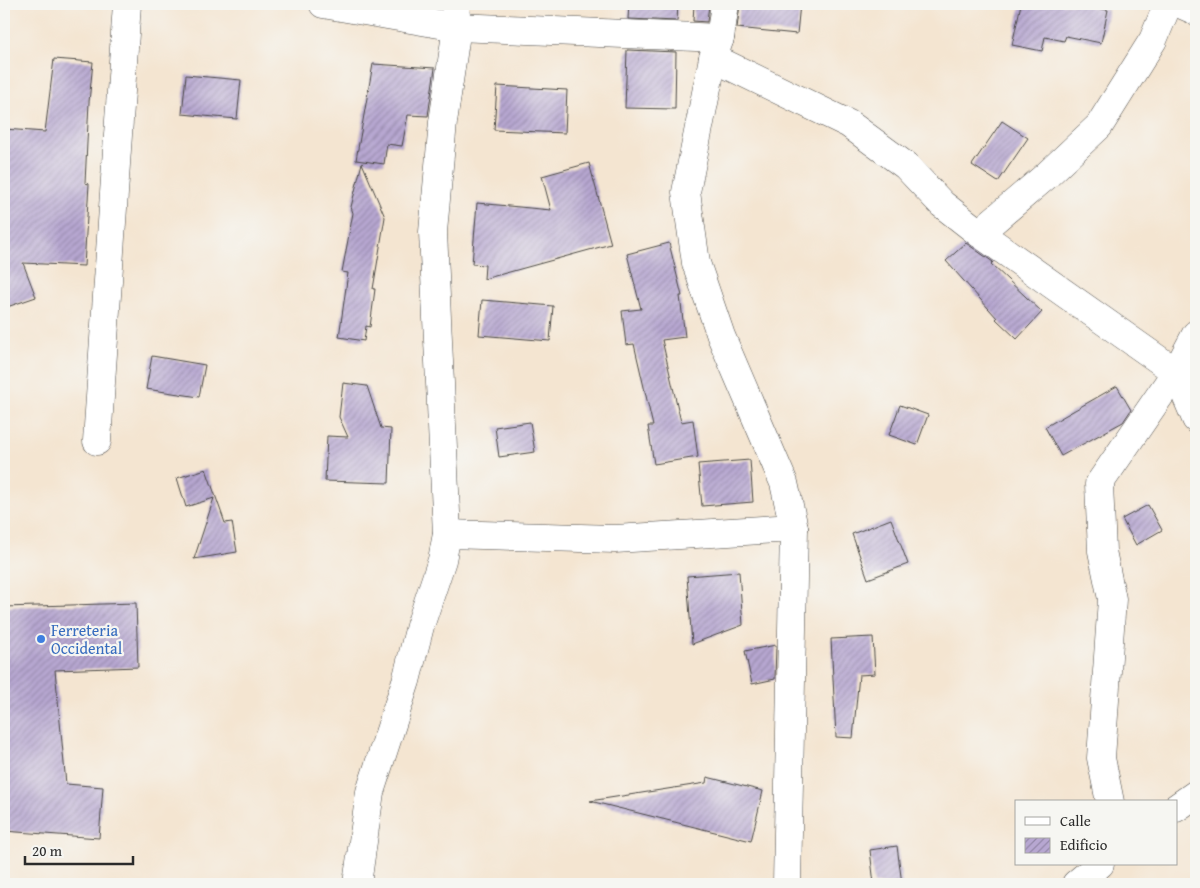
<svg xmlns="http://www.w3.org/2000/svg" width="1200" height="888" font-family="'Gentium Book Plus',serif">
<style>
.building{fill:url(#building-hatch)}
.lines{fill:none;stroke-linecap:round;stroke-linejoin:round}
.minor-casing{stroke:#494744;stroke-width:29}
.minor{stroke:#fff;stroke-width:28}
.shop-dot{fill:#3f7fe0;stroke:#f6f6f2;stroke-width:2}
.labels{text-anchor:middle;stroke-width:4.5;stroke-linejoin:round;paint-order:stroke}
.shop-label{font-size:16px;fill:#366cbe;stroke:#f6f6f2;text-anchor:start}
</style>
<defs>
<pattern id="building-hatch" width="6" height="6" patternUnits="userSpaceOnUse" patternTransform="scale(1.25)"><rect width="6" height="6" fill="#b7a7d1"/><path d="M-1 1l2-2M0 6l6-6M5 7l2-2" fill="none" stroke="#9588aa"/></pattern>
</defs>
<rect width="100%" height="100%" fill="#f6f6f2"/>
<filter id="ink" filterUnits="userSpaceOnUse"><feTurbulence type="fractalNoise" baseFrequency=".02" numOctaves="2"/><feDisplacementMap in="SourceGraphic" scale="10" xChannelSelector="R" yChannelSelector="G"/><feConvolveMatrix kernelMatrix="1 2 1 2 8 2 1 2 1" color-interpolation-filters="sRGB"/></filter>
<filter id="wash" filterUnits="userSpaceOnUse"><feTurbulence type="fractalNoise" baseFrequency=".0096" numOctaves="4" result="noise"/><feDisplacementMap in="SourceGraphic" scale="20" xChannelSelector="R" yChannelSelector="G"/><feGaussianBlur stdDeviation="1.12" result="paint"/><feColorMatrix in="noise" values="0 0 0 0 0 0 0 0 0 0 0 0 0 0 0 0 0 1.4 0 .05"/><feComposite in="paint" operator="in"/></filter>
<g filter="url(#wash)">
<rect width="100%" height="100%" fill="#f4e5d1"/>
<g id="blocks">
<!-- building -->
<g class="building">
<polygon points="629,4 678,4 677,21 628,19"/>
<polygon points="694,4 709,4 707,22 693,21"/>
<polygon points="740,4 800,4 797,34 737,28"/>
<polygon points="1021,4 1076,4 1108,10 1101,43 1066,36 1064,41 1045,37 1042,51 1012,45"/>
<polygon points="627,50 676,52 675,109 625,108"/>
<polygon points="54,59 93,62 89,102 85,183 89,184 84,266 23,263 36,297 4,308 4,129 45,132"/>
<polygon points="373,64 435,68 428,116 408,115 402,146 387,144 384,164 356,160"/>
<polygon points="186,75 241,80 237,119 182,114"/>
<polygon points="497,86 567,90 565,133 494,130"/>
<polygon points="1002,121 1028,138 998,182 972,165"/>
<polygon points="362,163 385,217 373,289 375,289 370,327 366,326 364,341 339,337 348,273 342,272 353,213 351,207"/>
<polygon points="589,163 611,244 484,279 485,265 472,264 477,203 551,210 542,176"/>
<polygon points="669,243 682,296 680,296 685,337 662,340 681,422 693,420 698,457 654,464 648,426 653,426 634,344 626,345 622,311 641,309 627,254"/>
<polygon points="966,243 993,262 991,264 1042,312 1017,339 996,319 997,318 946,261"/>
<polygon points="482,300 553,306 550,341 479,335"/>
<polygon points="152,356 205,365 199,397 146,389"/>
<polygon points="343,383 367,386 381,428 391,429 389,483 325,481 327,436 348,437 339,417"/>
<polygon points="1117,386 1131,410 1123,422 1061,456 1045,427"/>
<polygon points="900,405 928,415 917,445 889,435"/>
<polygon points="530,422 535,452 499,457 495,427"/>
<polygon points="750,460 753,502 702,506 698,464"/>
<polygon points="206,469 225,523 232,522 237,552 194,559 214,498 186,507 177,478"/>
<polygon points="1148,505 1162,530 1136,545 1122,519"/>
<polygon points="891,519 908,564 868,579 852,534"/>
<polygon points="739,572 743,625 692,644 687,576"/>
<polygon points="136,603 138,667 55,670 66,784 103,787 99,838 4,831 4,607"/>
<polygon points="873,637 875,674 859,675 853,738 836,737 831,639"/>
<polygon points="776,645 775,679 752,684 745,651"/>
<polygon points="707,777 763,791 751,841 590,801 706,783"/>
<polygon points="897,846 902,884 874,884 870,850"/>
</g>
</g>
</g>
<g filter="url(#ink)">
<use href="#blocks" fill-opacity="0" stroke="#494744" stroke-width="1"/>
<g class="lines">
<!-- minor casing -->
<g class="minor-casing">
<g id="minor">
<polyline points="323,4 457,27 720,38"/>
<polyline points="725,4 720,38 713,58 686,192 696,263 721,336 784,483 794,528 787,884"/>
<polyline points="1180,4 1196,11"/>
<polyline points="713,58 849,124 906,166 942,204 979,233 1176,372 1196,419"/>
<polyline points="979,233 1046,176 1099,126 1153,40 1168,4"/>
<polyline points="97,441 127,4"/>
<polyline points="447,534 615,539 794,528"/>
<polyline points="1110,802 1101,758 1112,599 1102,551 1099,484 1176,372 1196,334"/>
<polyline points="1176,808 1196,794"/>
<polyline points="357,884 370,792 406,681 420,626 442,560 447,534 433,232 443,122 457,27 455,4"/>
<polyline points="1076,884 1100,864"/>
</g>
</g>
<!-- minor -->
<use href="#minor" class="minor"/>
</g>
</g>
<!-- markers -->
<circle class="shop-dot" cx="41" cy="639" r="5"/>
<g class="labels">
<!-- shop labels -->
<g class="shop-label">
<text x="51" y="636">Ferreteria<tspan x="51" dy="18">Occidental</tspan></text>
</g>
</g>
<!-- margin -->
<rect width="1200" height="888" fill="none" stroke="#f6f6f2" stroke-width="20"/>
<!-- legend -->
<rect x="1015" y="800" width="162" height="65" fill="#f6f6f2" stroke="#a5a5a2"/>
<rect x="1025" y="817" width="25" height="8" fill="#ffffff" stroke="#a5a5a2"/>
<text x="1060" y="826" font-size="15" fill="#2b2b2b">Calle</text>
<rect x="1025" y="838" width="25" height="15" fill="url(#building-hatch)" stroke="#a5a5a2"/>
<text x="1060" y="850" font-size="15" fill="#2b2b2b">Edificio</text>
<!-- scale -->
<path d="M25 856v8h108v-8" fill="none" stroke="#2b2b2b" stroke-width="2.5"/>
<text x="32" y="856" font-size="15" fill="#2b2b2b" stroke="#f6f6f2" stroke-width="4" paint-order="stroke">20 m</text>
</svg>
